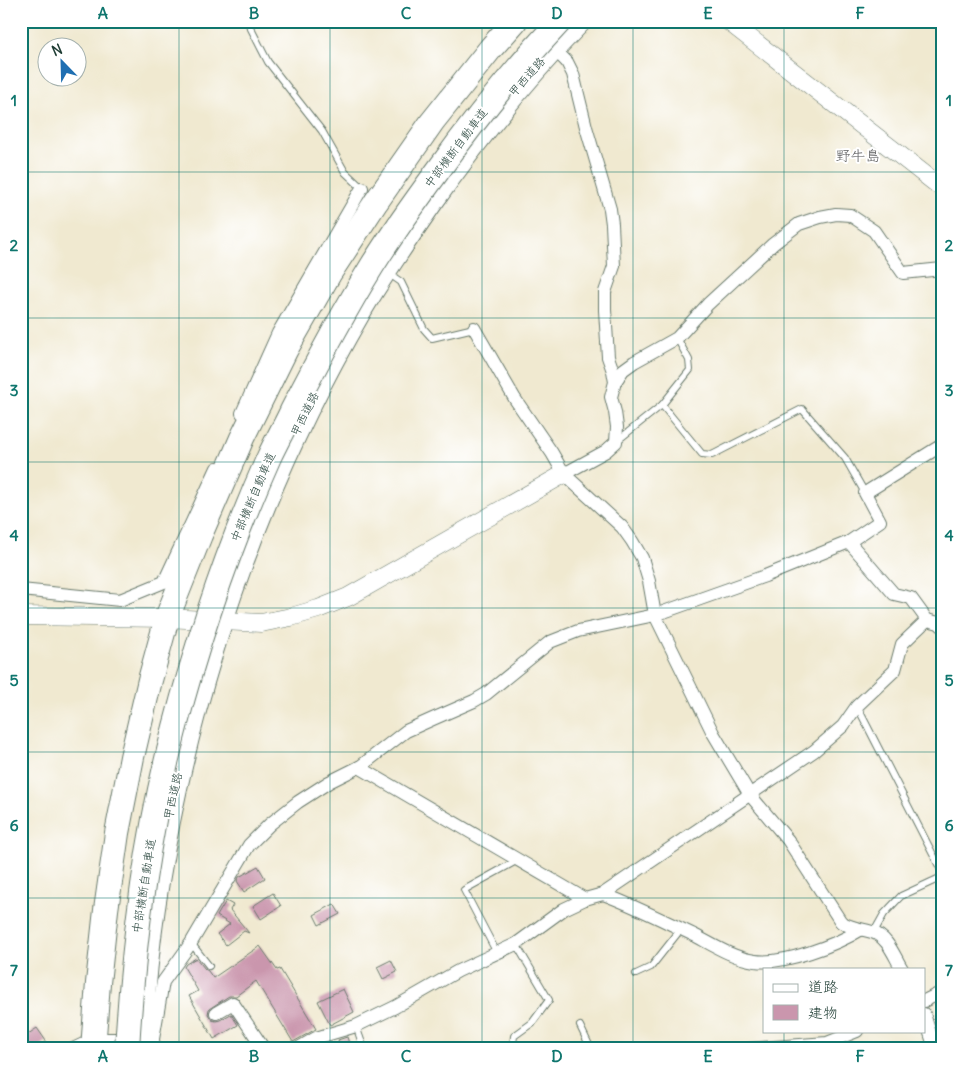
<svg xmlns="http://www.w3.org/2000/svg" width="963" height="1070" font-family="Delius,'Klee One',sans-serif">
<style>
.building{fill:#ca96ad}
.lines{fill:none;stroke-linecap:round;stroke-linejoin:round}
.lane-casing{stroke:#68796b;stroke-width:8}
.street-casing{stroke:#68796b;stroke-width:14}
.secondary-casing{stroke:#68796b;stroke-width:19}
.highway-casing{stroke:#68796b;stroke-width:26}
.lane{stroke:#fff;stroke-width:6}
.street{stroke:#fff;stroke-width:12}
.secondary{stroke:#fff;stroke-width:18}
.highway{stroke:#fff;stroke-width:24}
.highway-bridge-casing{stroke:#68796b;stroke-width:26;stroke-linecap:butt}
.highway-bridge{stroke:#fff;stroke-width:24}
.grid{fill:none;stroke:#0f766e;stroke-width:1;stroke-opacity:0.55}
.labels{text-anchor:middle;stroke-width:4;stroke-linejoin:round;paint-order:stroke}
.street-label{font-size:12px;fill:#1f3d34;stroke:#fff}
.quarter-label{font-size:15px;fill:#5b5c5e;stroke:#fff}
.neatline{fill:none;stroke:#0f766e;stroke-width:2}
.grid-label{font-size:16px;text-anchor:middle;font-weight:bold;fill:#0f766e}
</style>
<rect width="100%" height="100%" fill="#fff"/>
<filter id="ink" filterUnits="userSpaceOnUse"><feTurbulence type="fractalNoise" baseFrequency=".02" numOctaves="2"/><feDisplacementMap in="SourceGraphic" scale="10" xChannelSelector="R" yChannelSelector="G"/><feConvolveMatrix kernelMatrix="1 2 1 2 8 2 1 2 1" color-interpolation-filters="sRGB"/></filter>
<filter id="wash" filterUnits="userSpaceOnUse"><feTurbulence type="fractalNoise" baseFrequency=".0096" numOctaves="4" result="noise"/><feDisplacementMap in="SourceGraphic" scale="20" xChannelSelector="R" yChannelSelector="G"/><feGaussianBlur stdDeviation="1.12" result="paint"/><feColorMatrix in="noise" values="0 0 0 0 0 0 0 0 0 0 0 0 0 0 0 0 0 1.4 0 .05"/><feComposite in="paint" operator="in"/></filter>
<g filter="url(#wash)">
<rect width="100%" height="100%" fill="#f0e9d0"/>
<g id="blocks">
<!-- building -->
<g class="building">
<polygon points="258,866 265,878 244,892 237,881 239,877"/>
<polygon points="273,893 281,906 261,919 253,906"/>
<polygon points="226,901 233,905 230,910 249,933 244,931 226,945 217,934 230,924 217,916"/>
<polygon points="334,904 340,914 319,925 314,915"/>
<polygon points="260,946 277,970 280,969 316,1029 293,1042 256,981 236,996 229,996 209,1009 208,1014 212,1020 216,1021 220,1020 231,1014 238,1025 214,1039 189,996 198,991 184,967 186,964 196,958 205,969 208,971 213,978"/>
<polygon points="391,960 397,972 383,979 377,967"/>
<polygon points="343,989 354,1012 330,1025 318,1001"/>
<polygon points="37,1028 46,1041 36,1049 21,1049 21,1039"/>
<polygon points="347,1037 350,1047 342,1049 338,1040"/>
</g>
</g>
</g>
<g filter="url(#ink)">
<use href="#blocks" fill-opacity="0" stroke="#68796b" stroke-width="1"/>
<g class="lines">
<!-- lane casing -->
<g class="lane-casing">
<g id="lane">
<polyline points="247,21 268,62 322,131 345,172 363,189"/>
<polyline points="934,21 942,27"/>
<polyline points="388,273 401,282 424,329 432,338 474,328"/>
<polyline points="662,405 702,454 712,455 802,409 845,458 865,493"/>
<polyline points="617,441 662,405 690,370 689,360 677,338"/>
<polyline points="857,706 942,872"/>
<polyline points="874,932 884,914 901,896 942,877"/>
<polyline points="191,943 209,966"/>
<polyline points="497,953 464,890 518,860"/>
<polyline points="636,974 651,967 681,929"/>
<polyline points="356,1026 364,1049"/>
<polyline points="580,1026 591,1049"/>
<polyline points="510,1049 513,1044 514,1036 532,1023 549,1000 516,944"/>
</g>
</g>
<!-- street casing -->
<g class="street-casing">
<g id="street">
<polyline points="553,48 567,62 573,74 586,127 610,209 612,224 614,266 605,292 605,310 608,357 613,371 615,382 611,397 615,412 617,427 616,442 606,451 564,474"/>
<path d="M474 328 515 399 552 453 564 474 622 527 632 541 642 558 649 581 655 615 713 733 750 795 788 840 841 922C853 929 859 928 872 932 888 937 894 956 902 969"/>
<polyline points="615,382 623,370 634,362 677,338 708,304 773,244 799,224 820,217 836,214 850,215 874,231 903,273 942,269"/>
<polyline points="242,413 278,333 362,188"/>
<polyline points="849,542 894,594 911,598 927,620 939,623 942,626"/>
<polyline points="21,590 120,600 164,582 217,468"/>
<polyline points="359,767 585,899"/>
<path d="M603 894C635 906 664 921 694 935 713 945 733 958 755 961 783 965 836 945 860 930"/>
<polyline points="924,1001 942,992"/>
<polyline points="216,1013 233,1003 264,1049"/>
<polyline points="924,1014 935,1049"/>
<polyline points="73,1049 94,1039 131,1039"/>
<polyline points="154,1049 153,1039 163,982 191,943 249,845 270,824 298,802 329,782 361,766 406,731 435,718 474,701 486,694 550,642 578,631 655,615 765,576 849,542 880,521 865,493 942,445"/>
<polyline points="297,1049 316,1038 356,1026 395,1007 458,971 516,944 564,909 585,899 603,894 814,751 843,726 857,706 895,670 902,644 927,620"/>
<polyline points="747,1049 827,1043 857,1031"/>
</g>
</g>
<!-- secondary casing -->
<g class="secondary-casing">
<g id="secondary">
<polyline points="728,21 942,188"/>
<polyline points="21,616 167,618 261,623 291,617 318,609 348,597 564,474"/>
</g>
</g>
<!-- highway casing -->
<g class="highway-casing">
<g id="highway">
<polyline points="93,1049 98,983 106,910 117,833 132,757 150,680 167,618 200,535 242,438 286,349 329,274 376,202 432,122 491,48 515,21"/>
<path d="M140 1049C143 961 156 874 175 788 212 622 272 461 358 313 380 275 405 239 430 203 476 138 523 78 579 21"/>
</g>
</g>
<!-- lane -->
<use href="#lane" class="lane"/>
<!-- street -->
<use href="#street" class="street"/>
<!-- secondary -->
<use href="#secondary" class="secondary"/>
<!-- highway -->
<use href="#highway" class="highway"/>
<!-- highway-bridge casing -->
<g class="highway-bridge-casing">
<path id="highway-bridge" d="M127 1049C133 941 147 832 175 727 199 635 230 544 269 457 276 442 285 426 292 411 317 362 343 313 372 266 392 234 415 202 437 172 475 119 516 68 560 21"/>
</g>
<!-- highway-bridge -->
<use href="#highway-bridge" class="highway-bridge"/>
</g>
</g>
<!-- grid -->
<path class="grid" d="M179 21V1049M330 21V1049M482 21V1049M633 21V1049M784 21V969M21 172H942M21 318H942M21 462H942M21 608H942M21 752H942M21 898H942M784 1031V1049"/>
<g class="labels">
<!-- street labels -->
<g class="street-label">
<text transform="translate(527 77) rotate(-49)" y="4">甲西道路</text>
<text transform="translate(456 148) rotate(-53)" y="4">中部横断自動車道</text>
<text transform="translate(305 414) rotate(-64)" y="4">甲西道路</text>
<text transform="translate(253 497) rotate(-67)" y="4">中部横断自動車道</text>
<text transform="translate(173 796) rotate(-78)" y="4">甲西道路</text>
<text transform="translate(144 886) rotate(-81)" y="4">中部横断自動車道</text>
</g>
<!-- quarter labels -->
<g class="quarter-label">
<text x="858" y="161">野牛島</text>
</g>
</g>
<!-- margin -->
<rect width="963" height="1070" fill="none" stroke="#fff" stroke-width="55"/>
<!-- legend -->
<rect x="763" y="968" width="162" height="65" fill="#ffffff" stroke="#a5b1ae"/>
<rect x="773" y="984" width="25" height="8" fill="#ffffff" stroke="#a5b1ae"/>
<text x="808" y="992" font-size="15" fill="#1f3d34">道路</text>
<rect x="773" y="1005" width="25" height="15" fill="#ca96ad" stroke="#a5b1ae"/>
<text x="808" y="1018" font-size="15" fill="#1f3d34">建物</text>
<!-- north arrow -->
<g transform="translate(62 62) rotate(337)"><circle r="24" fill="#ffffff" stroke="#a5b1ae"/>
<path d="M0-4L9 19L0 12L-9 19Z" fill="#1f6fb2"/>
<text y="-8" font-size="14" font-weight="bold" text-anchor="middle" fill="#1f3d34">N</text>
</g>
<rect x="28" y="28" width="908" height="1014" class="neatline"/>
<g class="grid-label">
<text x="103" y="19">A</text>
<text x="254" y="19">B</text>
<text x="406" y="19">C</text>
<text x="557" y="19">D</text>
<text x="708" y="19">E</text>
<text x="860" y="19">F</text>
<text x="14" y="106">1</text>
<text x="949" y="106">1</text>
<text x="14" y="251">2</text>
<text x="949" y="251">2</text>
<text x="14" y="396">3</text>
<text x="949" y="396">3</text>
<text x="14" y="541">4</text>
<text x="949" y="541">4</text>
<text x="14" y="686">5</text>
<text x="949" y="686">5</text>
<text x="14" y="831">6</text>
<text x="949" y="831">6</text>
<text x="14" y="976">7</text>
<text x="949" y="976">7</text>
<text x="103" y="1062">A</text>
<text x="254" y="1062">B</text>
<text x="406" y="1062">C</text>
<text x="557" y="1062">D</text>
<text x="708" y="1062">E</text>
<text x="860" y="1062">F</text>
</g>
</svg>
